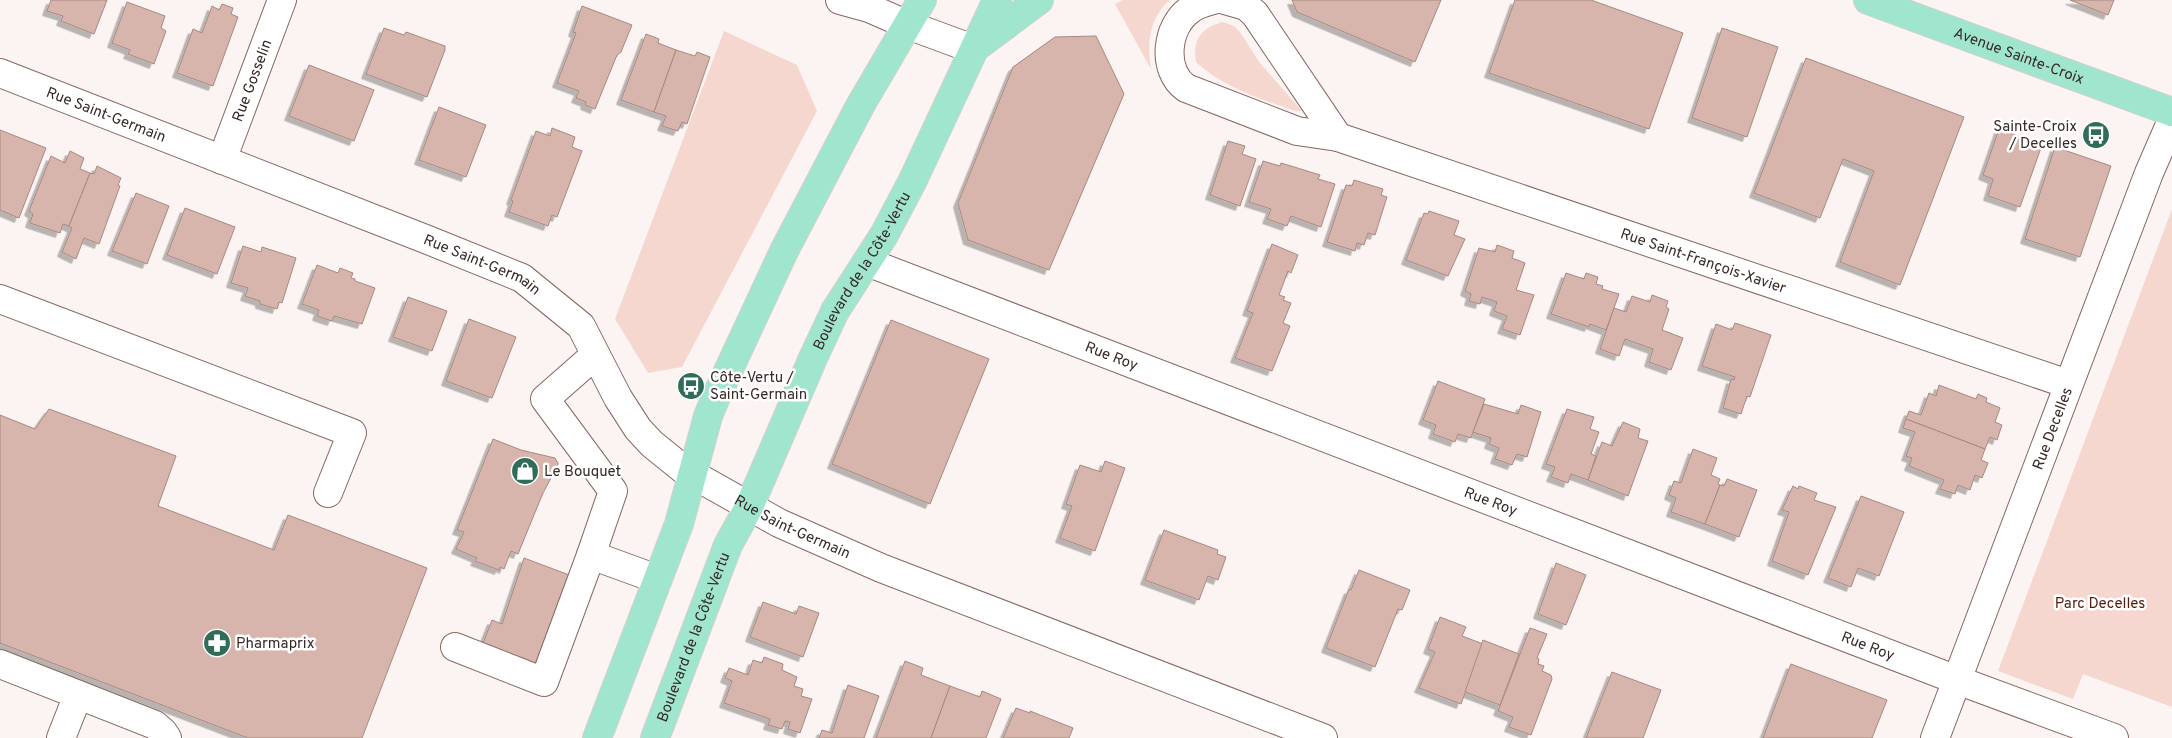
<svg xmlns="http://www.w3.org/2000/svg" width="2172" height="738" font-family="Overpass,sans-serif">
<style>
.green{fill:#f5d7cf}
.building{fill:#d7b5ac;stroke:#a8887f;filter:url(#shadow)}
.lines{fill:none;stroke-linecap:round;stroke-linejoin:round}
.minor-casing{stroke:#876860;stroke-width:30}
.major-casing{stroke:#d3d0cf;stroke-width:30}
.minor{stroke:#fff;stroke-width:28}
.major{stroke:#a0e6ce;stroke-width:28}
.labels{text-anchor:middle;stroke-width:5;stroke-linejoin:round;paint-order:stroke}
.street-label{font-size:15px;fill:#372a27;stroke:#fff}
.poi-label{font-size:15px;fill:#372a27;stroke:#fff;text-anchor:start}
.park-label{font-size:15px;fill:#551c0e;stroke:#fff}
</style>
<defs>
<filter id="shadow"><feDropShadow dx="-4.5" dy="4.5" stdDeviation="0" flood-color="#0004"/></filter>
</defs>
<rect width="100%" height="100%" fill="#fbf4f2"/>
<!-- green -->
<g class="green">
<path d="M1123 0H1169C1149 20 1147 42 1151 69L1115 4Z"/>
<path d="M1223 22 1234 26 1240 32 1260 63 1302 111H1296C1263 100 1222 87 1196 62 1192 40 1202 27 1223 22Z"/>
<polygon points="724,31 797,65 817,111 682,367 648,373 615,319"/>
<polygon points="2172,209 2172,707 2083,674 2073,699 1998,671"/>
</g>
<!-- building -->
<g class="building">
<polygon points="51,0 107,0 94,34 61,21 63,16 47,11"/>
<polygon points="1292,0 1441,0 1415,62 1297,12"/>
<polygon points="1515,0 1591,0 1683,33 1649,129 1489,73"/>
<polygon points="2070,0 2114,0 2108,15"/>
<polygon points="127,2 165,16 161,28 166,31 154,64 128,54 130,50 112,43"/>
<polygon points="222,4 233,8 231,14 238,17 213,86 177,73 193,29 202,33 212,6 219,10"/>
<polygon points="582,6 632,25 621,52 617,55 595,109 585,105 586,102 576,98 579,91 557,83 576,33 573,32"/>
<polygon points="384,28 404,35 406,32 445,46 445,50 427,97 366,74"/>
<polygon points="1722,28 1778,47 1747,137 1692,118"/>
<polygon points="646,34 659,39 658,43 676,50 654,112 621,100"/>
<polygon points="1096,36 1124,94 1049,270 968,240 958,203 1013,67 1055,37"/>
<polygon points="676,50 695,56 697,52 710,57 687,124 682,122 678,131 662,126 666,116 654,112"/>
<polygon points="1806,58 1964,117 1900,285 1840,262 1874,171 1843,159 1820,218 1754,193"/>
<polygon points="309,65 374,90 354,141 289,116"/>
<polygon points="439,107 486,125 466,177 419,160"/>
<polygon points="552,128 575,137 572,147 582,151 557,217 552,215 548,226 509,212 513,201 511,200 536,131 550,136"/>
<polygon points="1999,129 2042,145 2020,207 1988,196 1993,179 1983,175"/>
<polygon points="0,130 46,148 19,218 0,210"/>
<polygon points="1228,141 1245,146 1242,154 1256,159 1240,206 1210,195"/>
<polygon points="2055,147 2111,166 2080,257 2025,239"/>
<polygon points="70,151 84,158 80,169 90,173 69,226 63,224 60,233 30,223 33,214 29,211 51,156 65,163"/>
<polygon points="1263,161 1280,166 1281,163 1291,166 1320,175 1318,179 1335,184 1321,227 1291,216 1287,226 1267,219 1271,209 1249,202"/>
<polygon points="97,166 121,178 118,185 120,186 99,244 84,238 76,259 62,252 72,228 69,226 90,173 94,174"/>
<polygon points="1354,180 1383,189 1381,195 1387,197 1375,235 1368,233 1364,245 1357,243 1355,251 1327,242 1346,185 1352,186"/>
<polygon points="136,193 169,206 147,264 112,251"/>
<polygon points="185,208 235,227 217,274 167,255"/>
<polygon points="1429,211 1459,221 1454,235 1465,239 1448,276 1406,260 1424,213 1428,214"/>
<polygon points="1272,244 1298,255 1291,273 1288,271 1279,295 1285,297 1283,300 1291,303 1283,323 1290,326 1272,371 1235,358 1253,313 1247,311"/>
<polygon points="1497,245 1514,251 1512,258 1525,263 1516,290 1534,295 1520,335 1502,329 1507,316 1494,311 1497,302 1482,297 1480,304 1469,301 1471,294 1465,291 1479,248 1495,252"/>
<polygon points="243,246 261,252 262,247 296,258 282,303 279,302 277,309 260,304 260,301 245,296 248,288 231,283"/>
<polygon points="317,265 338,273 340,268 353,273 351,278 355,279 355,281 375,288 362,324 334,316 332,321 317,316 319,310 302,304"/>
<polygon points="1566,273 1584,279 1586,273 1598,277 1596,284 1603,286 1602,289 1619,294 1606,330 1590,324 1589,327 1551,314"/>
<polygon points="1652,295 1668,301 1666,307 1669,309 1662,330 1683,338 1671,370 1649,362 1653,349 1625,339 1619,356 1600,349 1614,308 1626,312 1632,296 1650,302"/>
<polygon points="408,297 447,311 432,351 393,337"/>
<polygon points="469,319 516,337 492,398 446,381"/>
<polygon points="891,320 989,359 930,504 832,464"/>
<polygon points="1735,323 1771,335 1750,397 1747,396 1741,414 1723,408 1731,379 1734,380 1735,377 1702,366 1716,324 1732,330"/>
<polygon points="1438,381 1485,399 1471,438 1458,434 1455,442 1433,434 1436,425 1423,420"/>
<polygon points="1939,385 1976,399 1978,394 1987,398 1986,402 2000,408 1995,422 2002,425 1997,440 1990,437 1985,449 1906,419 1909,411 1921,415 1929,393 1936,396"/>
<polygon points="1484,404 1518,414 1521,405 1541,412 1527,457 1517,454 1512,465 1495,459 1499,448 1489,444 1491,438 1473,432"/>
<polygon points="49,409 176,456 158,506 274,550 288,515 427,568 362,738 248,738 0,643 0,415 35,429"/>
<polygon points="1567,409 1594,417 1590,429 1599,432 1591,454 1596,456 1588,480 1571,474 1568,483 1551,477 1555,467 1546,464"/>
<polygon points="1906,419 1985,449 1981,460 1988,463 1982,478 1975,475 1970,490 1958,485 1955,494 1940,489 1944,480 1909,466 1912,458 1906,456 1915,432 1903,428"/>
<polygon points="1623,422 1640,429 1638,438 1648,441 1628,496 1588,480 1602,442 1612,446"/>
<polygon points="493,439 521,450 555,458 558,463 557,467 543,493 518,554 511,551 504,569 500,567 499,570 475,561 477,558 456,549 464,532 457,530"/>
<polygon points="1693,449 1717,458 1711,475 1720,479 1718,484 1720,485 1705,524 1671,512 1676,498 1669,495 1674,481 1681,483"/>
<polygon points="1105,461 1125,468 1095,551 1060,538 1072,506 1066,504 1080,465 1101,472"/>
<polygon points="1727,479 1757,490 1739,537 1705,524 1720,485 1724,486"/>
<polygon points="1793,486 1798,489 1799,486 1817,493 1814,500 1836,507 1808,575 1772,561 1789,512 1782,510"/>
<polygon points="1861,496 1904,512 1879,576 1858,568 1851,587 1828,578"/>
<polygon points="1164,530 1218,550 1217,554 1226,557 1218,580 1208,576 1199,600 1145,580"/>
<polygon points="524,558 572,576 539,665 483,643 492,620 502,624"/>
<polygon points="1556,563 1586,575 1566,625 1538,614"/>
<polygon points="1359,570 1410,590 1402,610 1398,609 1375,667 1326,648 1349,589 1351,590"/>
<polygon points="763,602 796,614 799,606 819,613 803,657 750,637"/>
<polygon points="1440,617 1466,627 1462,636 1483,644 1461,704 1419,688 1435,652 1428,649"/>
<polygon points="1530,628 1547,634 1537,658 1539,659 1538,664 1544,666 1542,671 1551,675 1552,679 1531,735 1509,727 1513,717 1498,711"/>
<polygon points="1483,640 1519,654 1500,705 1465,692"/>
<polygon points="764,657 783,664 782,670 797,677 794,686 803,689 801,696 812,699 800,733 788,729 790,722 785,721 782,729 768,725 770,719 724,703 732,681 725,678 729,668 748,675 753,660 762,663"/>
<polygon points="905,661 923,668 921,675 950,686 931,738 876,738"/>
<polygon points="1791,664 1887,700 1872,738 1763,738"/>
<polygon points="1612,672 1661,690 1643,738 1586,738"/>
<polygon points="848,685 879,696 864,738 819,738 822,730 832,733"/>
<polygon points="950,686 980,697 982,691 1001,699 986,738 931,738"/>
<polygon points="1016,708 1030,713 1030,711 1073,728 1069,738 1003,738"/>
</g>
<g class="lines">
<!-- minor casing -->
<g class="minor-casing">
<g id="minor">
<polyline points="840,0 869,8 908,25 973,49"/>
<path id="s1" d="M1213 0C1206 2 1197 4 1191 9 1166 25 1161 70 1186 88L1297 131 1338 137 2068 384"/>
<polyline points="1225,0 1246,6 1255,14 1338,137"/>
<path id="s2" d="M0 73 428 240 522 278 581 326 618 398 638 429 652 444 683 469 779 523 881 568 1323 738"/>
<path id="s3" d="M222 160 282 0"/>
<path id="s4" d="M867 262 1957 680 2114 738"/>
<polyline points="0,299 352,433 328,493"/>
<polyline points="595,355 545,399 613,491 591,555 657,579"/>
<polyline points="455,647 544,682 591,555"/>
<polyline points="0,664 155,725 163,732 167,738"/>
<polyline points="61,738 78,695"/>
<path id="s5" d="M1935 738 2149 173 2172 120"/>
</g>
</g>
<!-- major casing -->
<g class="major-casing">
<g id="major">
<path id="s6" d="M1868 0 2172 112"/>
<polyline points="976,47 1039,0"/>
<polyline points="597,738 679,524 708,416 716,397 784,251 860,106 922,0"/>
<path id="s7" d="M655 738 728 545 749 507 813 358 835 311 884 235 913 180 997 0"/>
</g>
</g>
<!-- minor -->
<use href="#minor" class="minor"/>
<!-- major -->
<use href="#major" class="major"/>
</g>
<!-- icons -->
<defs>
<g id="bus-disc" transform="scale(1.4375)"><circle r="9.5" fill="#306c58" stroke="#fff"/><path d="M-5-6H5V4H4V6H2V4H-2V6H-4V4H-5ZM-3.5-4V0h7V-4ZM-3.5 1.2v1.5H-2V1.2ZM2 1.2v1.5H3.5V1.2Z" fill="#fff"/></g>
<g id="shop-disc" transform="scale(1.4375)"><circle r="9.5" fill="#306c58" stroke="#fff"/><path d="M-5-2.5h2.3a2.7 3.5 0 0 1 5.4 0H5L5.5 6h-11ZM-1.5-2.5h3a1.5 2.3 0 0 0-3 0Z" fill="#fff"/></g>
<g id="pharmacy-disc" transform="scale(1.4375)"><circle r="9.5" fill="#306c58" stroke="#fff"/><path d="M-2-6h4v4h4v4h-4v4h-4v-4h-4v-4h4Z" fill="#fff"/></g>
</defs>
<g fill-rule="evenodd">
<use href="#bus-disc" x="2096" y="135"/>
<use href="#bus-disc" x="691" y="386"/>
<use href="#shop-disc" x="525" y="471"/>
<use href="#pharmacy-disc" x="217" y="643"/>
</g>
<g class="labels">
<!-- street labels -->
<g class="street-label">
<text dy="5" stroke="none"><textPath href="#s6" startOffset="161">Avenue Sainte-Croix</textPath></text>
<text dy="5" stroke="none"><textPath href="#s3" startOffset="85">Rue Gosselin</textPath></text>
<text dy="5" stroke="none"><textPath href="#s2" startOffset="114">Rue Saint-Germain</textPath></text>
<text dy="5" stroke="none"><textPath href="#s1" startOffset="661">Rue Saint-François-Xavier</textPath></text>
<text dy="5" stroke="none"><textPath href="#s2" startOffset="519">Rue Saint-Germain</textPath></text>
<text dy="5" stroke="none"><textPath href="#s7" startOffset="512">Boulevard de la Côte-Vertu</textPath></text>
<text dy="5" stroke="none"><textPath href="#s4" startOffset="262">Rue Roy</textPath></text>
<text dy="5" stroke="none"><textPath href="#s5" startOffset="331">Rue Decelles</textPath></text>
<text dy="5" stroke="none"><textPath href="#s4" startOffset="668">Rue Roy</textPath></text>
<text dy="5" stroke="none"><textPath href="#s2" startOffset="939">Rue Saint-Germain</textPath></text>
<text dy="5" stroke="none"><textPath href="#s7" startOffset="108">Boulevard de la Côte-Vertu</textPath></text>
<text dy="5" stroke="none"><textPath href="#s4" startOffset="1072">Rue Roy</textPath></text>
</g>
<!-- poi labels -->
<g class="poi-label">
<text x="2077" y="131" text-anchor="end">Sainte-Croix<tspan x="2077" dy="17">/ Decelles</tspan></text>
<text x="710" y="382">Côte-Vertu /<tspan x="710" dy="17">Saint-Germain</tspan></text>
<text x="544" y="476">Le Bouquet</text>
<text x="236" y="648">Pharmaprix</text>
</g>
<!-- park labels -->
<g class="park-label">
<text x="2100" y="608">Parc Decelles</text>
</g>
</g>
</svg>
